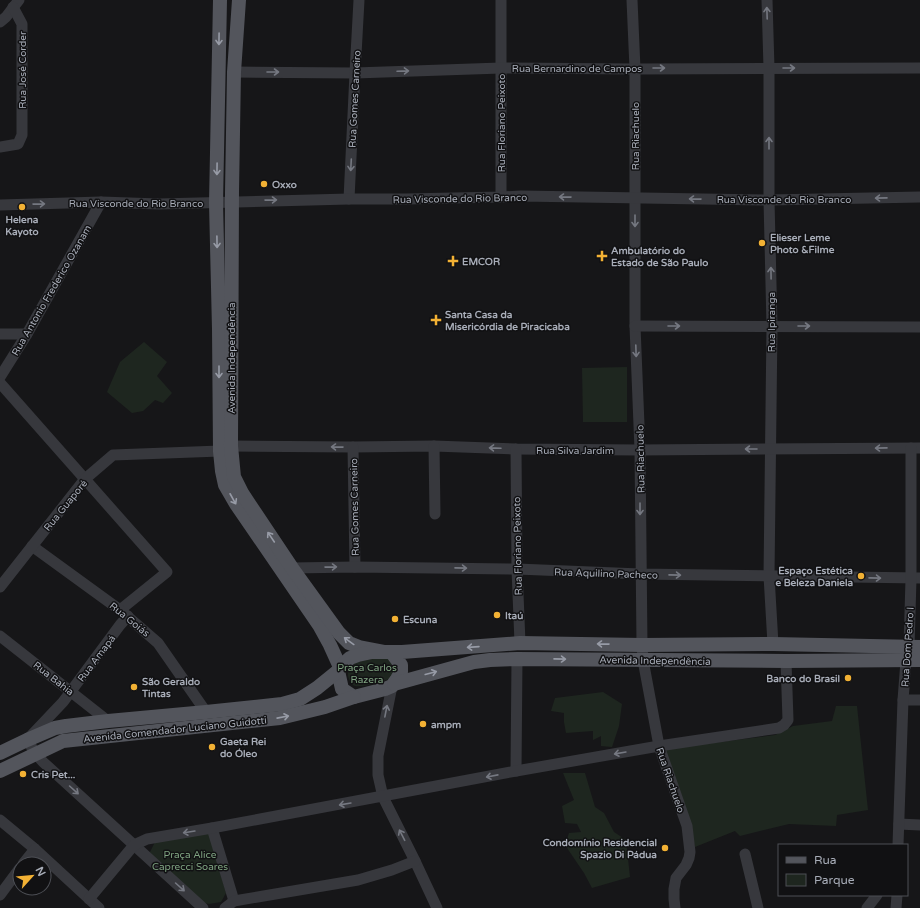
<svg xmlns="http://www.w3.org/2000/svg" width="920" height="908" font-family="'Varela Round',sans-serif">
<style>
.green{fill:#1e261f}
.lines{fill:none;stroke-linecap:round;stroke-linejoin:round}
.minor{stroke:#37383d;stroke-width:11}
.major{stroke:#53555c;stroke-width:14}
.oneway{stroke:#757881}
.oneway2{stroke:#979ba6}
.poi-dot{fill:#f2b134;stroke:#111113;stroke-width:1.5}
.labels{text-anchor:middle;stroke-width:3;stroke-linejoin:round;paint-order:stroke}
.street-label{font-size:10px;fill:#a8adb8;stroke:#111113}
.poi-label{font-size:10px;font-weight:bold;fill:#a8adb8;stroke:#111113;text-anchor:start}
.park-label{font-size:10px;fill:#7fa381;stroke:#111113}
</style>
<rect width="100%" height="100%" fill="#161618"/>
<!-- green -->
<g class="green">
<polygon points="144,342 167,362 157,376 172,393 163,403 155,400 143,411 132,413 107,392 120,362"/>
<polygon points="627,367 627,422 583,422 582,368"/>
<path d="M381 657 389 659 393 665 394 672 390 679C382 681 363 688 355 686 352 685 350 682 349 679 347 675 348 671 350 667L357 662Z"/>
<polygon points="603,692 622,704 619,726 612,747 601,746 601,736 593,740 593,731 566,733 564,722 564,713 551,711 555,698"/>
<polygon points="836,706 857,706 868,810 837,815 836,826 789,824 740,836 735,831 695,847 689,822 664,749 775,735 793,726 832,721"/>
<polygon points="563,773 585,773 595,807 604,813 614,832 626,840 630,877 592,888 584,873 565,845 569,833 581,832 577,824 565,823 562,806 574,800"/>
<polygon points="209,831 226,893 221,902 209,904 198,901 148,856 156,840"/>
</g>
<g class="lines">
<!-- minor -->
<g class="minor">
<polyline points="501,0 501,197"/>
<polyline points="632,0 635,69 635,326 640,450 642,645 643,660 659,746 687,826 690,852 689,858 686,865 676,878 674,889 674,899 675,908"/>
<polyline points="767,0 769,68 769,200 772,326 769,576 773,644"/>
<polyline points="0,22 6,17 19,0"/>
<polyline points="234,72 355,73 501,68 635,69 920,68"/>
<polyline points="0,147 18,144 22,135 22,24 13,7"/>
<polyline points="349,199 355,73 359,0"/>
<polyline points="0,205 101,202 159,204 349,199 406,199 501,197 521,196 769,200 920,197"/>
<polyline points="635,326 920,327"/>
<polyline points="0,334 27,334"/>
<polyline points="0,377 27,334 101,202"/>
<polyline points="0,383 167,572 120,610"/>
<polyline points="231,446 353,447 434,446 516,449 638,450 920,448"/>
<polyline points="434,446 435,514"/>
<polyline points="353,447 355,567"/>
<polyline points="516,449 517,569 520,643"/>
<polyline points="32,546 120,610 158,643 206,712"/>
<polyline points="292,568 355,567 517,569 640,574 920,578"/>
<polyline points="0,587 85,479 113,455 220,451"/>
<polyline points="128,616 120,625 63,702 27,740 36,754 43,762 203,908"/>
<polyline points="0,636 108,721"/>
<polyline points="392,686 378,756 378,775 383,797 415,861 437,908"/>
<polyline points="903,700 920,700"/>
<polyline points="516,771 517,659"/>
<polyline points="0,820 35,849 99,908"/>
<polyline points="899,824 920,825"/>
<polyline points="212,828 234,901"/>
<polyline points="898,845 903,700 906,661 909,647 911,579 911,448"/>
<polyline points="745,854 758,908"/>
<polyline points="23,864 35,849"/>
<polyline points="0,895 20,868"/>
<polyline points="89,899 134,845 147,839 212,828 516,771 659,746 779,728 784,725 788,720 786,661"/>
<polyline points="225,908 234,901 358,880 392,870 415,861"/>
<polyline points="867,908 877,895"/>
<polyline points="896,908 897,895"/>
</g>
<!-- major -->
<g class="major">
<polyline points="220,0 216,203 219,329 220,451 222,471 225,485 236,504 319,625 330,645 340,667"/>
<polyline points="239,0 234,72 232,192 231,446 234,477 242,493 292,568 339,633 349,643 359,647 385,652"/>
<polyline points="392,653 401,665 401,672 397,679 392,686 385,689 354,697 342,689 338,671 340,667 350,658 358,655 372,652 402,652 520,643 642,645 773,644 920,647"/>
<polyline points="394,684 474,662 490,660 517,659 786,661 920,660"/>
<polyline points="0,753 27,740 55,728 66,726 108,721 206,712 282,704 300,699 317,688 338,671"/>
<polyline points="0,771 63,741 280,718 325,707 354,697"/>
</g>
</g>
<!-- one-way arrows -->
<defs><path id="oneway-shaft" d="M-6 0H5M1.5-3L5.5 0L1.5 3" fill="none" stroke-width="1.6" stroke-linecap="round" stroke-linejoin="round"/></defs>
<g class="oneway">
<use href="#oneway-shaft" transform="translate(767 13) rotate(-92)"/>
<use href="#oneway-shaft" transform="translate(659 68)"/>
<use href="#oneway-shaft" transform="translate(789 68)"/>
<use href="#oneway-shaft" transform="translate(403 71) rotate(-2)"/>
<use href="#oneway-shaft" transform="translate(273 72)"/>
<use href="#oneway-shaft" transform="translate(769 143) rotate(-90)"/>
<use href="#oneway-shaft" transform="translate(351 165) rotate(93)"/>
<use href="#oneway-shaft" transform="translate(565 197) rotate(-179)"/>
<use href="#oneway-shaft" transform="translate(881 198) rotate(179)"/>
<use href="#oneway-shaft" transform="translate(695 199) rotate(-179)"/>
<use href="#oneway-shaft" transform="translate(271 200) rotate(-1)"/>
<use href="#oneway-shaft" transform="translate(39 204) rotate(-1)"/>
<use href="#oneway-shaft" transform="translate(635 221) rotate(90)"/>
<use href="#oneway-shaft" transform="translate(771 273) rotate(-91)"/>
<use href="#oneway-shaft" transform="translate(674 326)"/>
<use href="#oneway-shaft" transform="translate(804 326)"/>
<use href="#oneway-shaft" transform="translate(636 351) rotate(88)"/>
<use href="#oneway-shaft" transform="translate(337 447) rotate(-179)"/>
<use href="#oneway-shaft" transform="translate(495 448) rotate(-178)"/>
<use href="#oneway-shaft" transform="translate(881 448) rotate(179)"/>
<use href="#oneway-shaft" transform="translate(751 449) rotate(180)"/>
<use href="#oneway-shaft" transform="translate(640 509) rotate(90)"/>
<use href="#oneway-shaft" transform="translate(331 567) rotate(-1)"/>
<use href="#oneway-shaft" transform="translate(461 568) rotate(1)"/>
<use href="#oneway-shaft" transform="translate(675 575) rotate(1)"/>
<use href="#oneway-shaft" transform="translate(875 578) rotate(1)"/>
<use href="#oneway-shaft" transform="translate(386 711) rotate(-79)"/>
<use href="#oneway-shaft" transform="translate(620 753) rotate(170)"/>
<use href="#oneway-shaft" transform="translate(492 776) rotate(169)"/>
<use href="#oneway-shaft" transform="translate(74 790) rotate(42)"/>
<use href="#oneway-shaft" transform="translate(345 804) rotate(170)"/>
<use href="#oneway-shaft" transform="translate(189 832) rotate(171)"/>
<use href="#oneway-shaft" transform="translate(402 835) rotate(-117)"/>
<use href="#oneway-shaft" transform="translate(180 887) rotate(42)"/>
</g>
<g class="oneway2">
<use href="#oneway-shaft" transform="translate(219 39) rotate(91)"/>
<use href="#oneway-shaft" transform="translate(217 169) rotate(91)"/>
<use href="#oneway-shaft" transform="translate(217 242) rotate(89)"/>
<use href="#oneway-shaft" transform="translate(219 372) rotate(90)"/>
<use href="#oneway-shaft" transform="translate(233 499) rotate(61)"/>
<use href="#oneway-shaft" transform="translate(271 537) rotate(-124)"/>
<use href="#oneway-shaft" transform="translate(349 641) rotate(-144)"/>
<use href="#oneway-shaft" transform="translate(603 644) rotate(-179)"/>
<use href="#oneway-shaft" transform="translate(473 647) rotate(176)"/>
<use href="#oneway-shaft" transform="translate(560 659) rotate(1)"/>
<use href="#oneway-shaft" transform="translate(431 673) rotate(-15)"/>
<use href="#oneway-shaft" transform="translate(283 717) rotate(-11)"/>
</g>
<!-- markers -->
<g class="poi-dot">
<circle cx="264" cy="184" r="4"/>
<circle cx="22" cy="207" r="4"/>
<circle cx="762" cy="243" r="4"/>
<path d="M600 250h4v4h4v4h-4v4h-4v-4h-4v-4h4z"/>
<path d="M451 255h4v4h4v4h-4v4h-4v-4h-4v-4h4z"/>
<path d="M434 314h4v4h4v4h-4v4h-4v-4h-4v-4h4z"/>
<circle cx="861" cy="576" r="4"/>
<circle cx="497" cy="615" r="4"/>
<circle cx="395" cy="619" r="4"/>
<circle cx="848" cy="678" r="4"/>
<circle cx="134" cy="687" r="4"/>
<circle cx="423" cy="724" r="4"/>
<circle cx="212" cy="747" r="4"/>
<circle cx="23" cy="774" r="4"/>
<circle cx="665" cy="848" r="4"/>
</g>
<g class="labels">
<!-- street labels -->
<g class="street-label">
<text x="577" y="72">Rua Bernardino de Campos</text>
<text transform="translate(22 70) rotate(-90)" y="4">Rua José Corder</text>
<text transform="translate(354 99) rotate(-87)" y="4">Rua Gomes Carneiro</text>
<text transform="translate(501 123) rotate(-90)" y="4">Rua Floriano Peixoto</text>
<text transform="translate(635 136) rotate(-90)" y="4">Rua Riachuelo</text>
<text transform="translate(460 198) rotate(-1)" y="4">Rua Visconde do Rio Branco</text>
<text x="784" y="203">Rua Visconde do Rio Branco</text>
<text x="136" y="207">Rua Visconde do Rio Branco</text>
<text transform="translate(51 290) rotate(-60)" y="4">Rua Antonio Frederico Ozanam</text>
<text transform="translate(771 322) rotate(-90)" y="4">Rua Ipiranga</text>
<text transform="translate(231 358) rotate(-90)" y="4">Avenida Independência</text>
<text x="575" y="454">Rua Silva Jardim</text>
<text transform="translate(640 459) rotate(-91)" y="4">Rua Riachuelo</text>
<text transform="translate(65 505) rotate(-51)" y="4">Rua Guaporé</text>
<text transform="translate(354 507) rotate(-91)" y="4">Rua Gomes Carneiro</text>
<text transform="translate(517 546) rotate(-91)" y="4">Rua Floriano Peixoto</text>
<text transform="translate(606 573) rotate(2)" y="4">Rua Aquilino Pacheco</text>
<text transform="translate(130 619) rotate(39)" y="4">Rua Goiás</text>
<text transform="translate(907 647) rotate(-86)" y="4">Rua Dom Pedro I</text>
<text transform="translate(96 658) rotate(-53)" y="4">Rua Amapá</text>
<text transform="translate(655 660) rotate(1)" y="4">Avenida Independência</text>
<text transform="translate(54 678) rotate(38)" y="4">Rua Bahia</text>
<text transform="translate(175 729) rotate(-6)" y="4">Avenida Comendador Luciano Guidotti</text>
<text transform="translate(671 780) rotate(71)" y="4">Rua Riachuelo</text>
</g>
<!-- poi labels -->
<g class="poi-label">
<text x="272" y="188">Oxxo</text>
<text x="22" y="223" text-anchor="middle">Helena<tspan x="22" dy="12">Kayoto</tspan></text>
<text x="770" y="241">Elieser Leme<tspan x="770" dy="12">Photo &amp;Filme</tspan></text>
<text x="611" y="254">Ambulatório do<tspan x="611" dy="12">Estado de São Paulo</tspan></text>
<text x="462" y="265">EMCOR</text>
<text x="445" y="318">Santa Casa da<tspan x="445" dy="12">Misericórdia de Piracicaba</tspan></text>
<text x="853" y="574" text-anchor="end">Espaço Estética<tspan x="853" dy="12">e Beleza Daniela</tspan></text>
<text x="505" y="619">Itaú</text>
<text x="403" y="623">Escuna</text>
<text x="840" y="682" text-anchor="end">Banco do Brasil</text>
<text x="142" y="685">São Geraldo<tspan x="142" dy="12">Tintas</tspan></text>
<text x="431" y="728">ampm</text>
<text x="220" y="745">Gaeta Rei<tspan x="220" dy="12">do Óleo</tspan></text>
<text x="31" y="778">Cris Pet...</text>
<text x="657" y="846" text-anchor="end">Condomínio Residencial<tspan x="657" dy="12">Spazio Di Pádua</tspan></text>
</g>
<!-- park labels -->
<g class="park-label">
<text x="367" y="671">Praça Carlos<tspan x="367" dy="12">Razera</tspan></text>
<text x="190" y="858">Praça Alice<tspan x="190" dy="12">Caprecci Soares</tspan></text>
</g>
</g>
<!-- legend -->
<rect x="778" y="844" width="130" height="52" fill="#111113" stroke="#4d4f55"/>
<rect x="786" y="857" width="20" height="6" fill="#53555c" stroke="#4d4f55"/>
<text x="814" y="864" font-size="12" fill="#a8adb8">Rua</text>
<rect x="786" y="874" width="20" height="12" fill="#1e261f" stroke="#4d4f55"/>
<text x="814" y="884" font-size="12" fill="#a8adb8">Parque</text>
<!-- north arrow -->
<g transform="translate(32 876) rotate(63)"><circle r="19" fill="#111113" stroke="#4d4f55"/>
<path d="M0-3L7 15L0 10L-7 15Z" fill="#f2b134"/>
<text y="-6" font-size="11" font-weight="bold" text-anchor="middle" fill="#a8adb8">N</text>
</g>
</svg>
